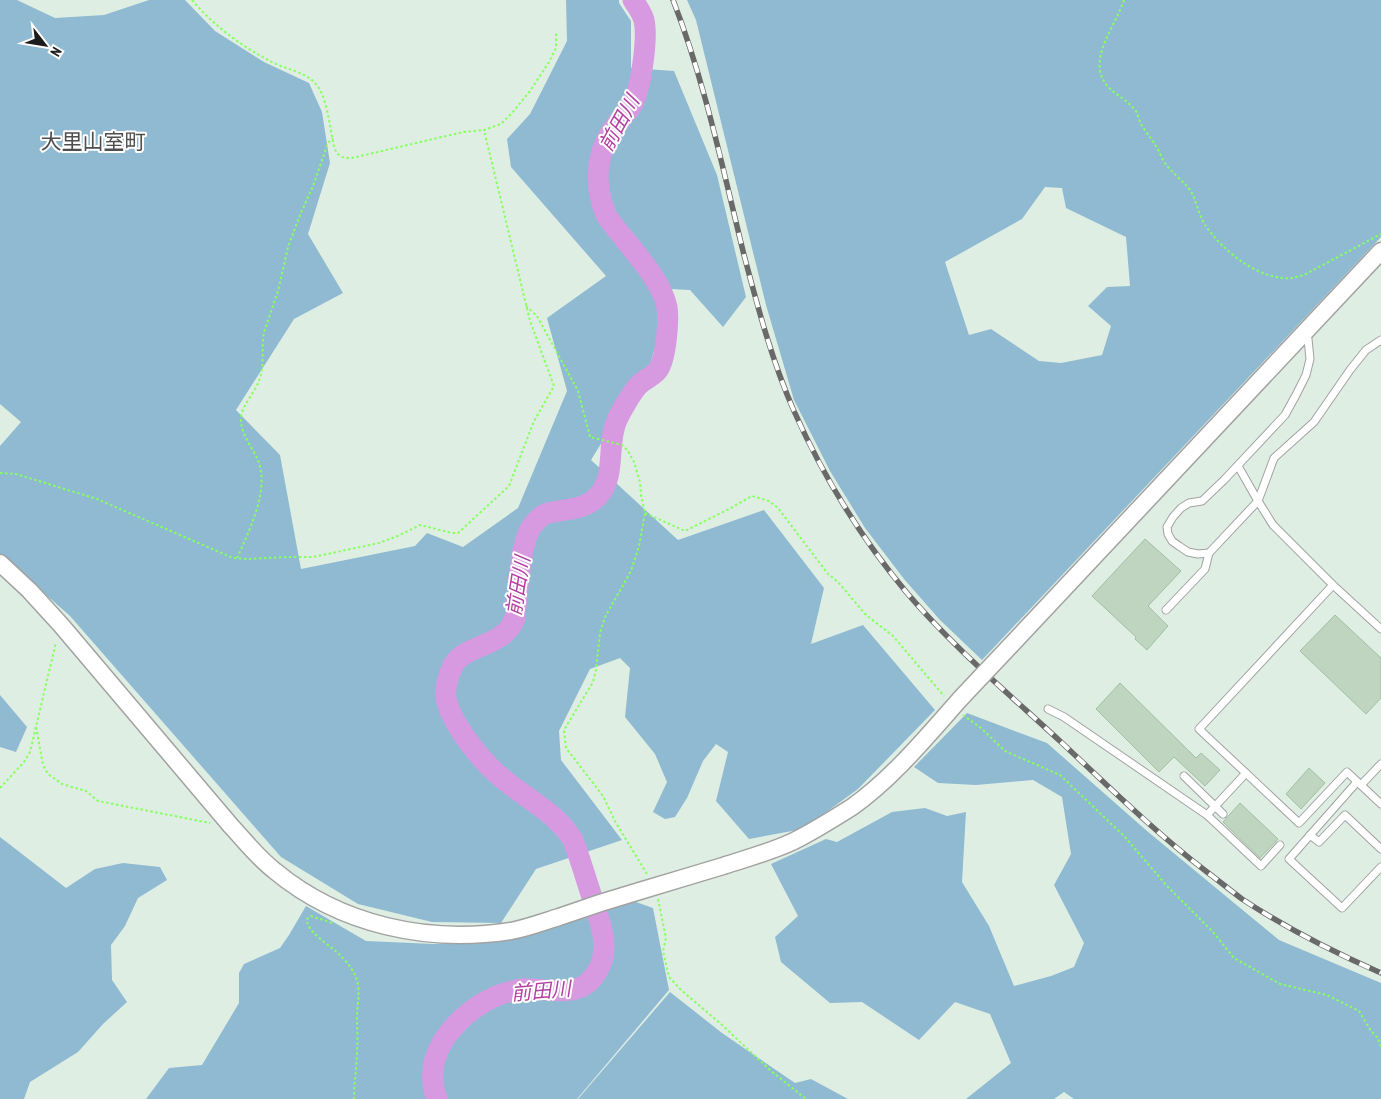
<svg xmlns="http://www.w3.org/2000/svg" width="1381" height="1099" font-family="'PT Sans Narrow','Noto Sans JP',sans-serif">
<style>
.forest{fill:#8fbad2;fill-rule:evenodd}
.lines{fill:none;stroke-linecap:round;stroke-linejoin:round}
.river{stroke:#d79ae1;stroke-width:21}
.building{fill:#bfd5c0;stroke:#a0c1a2}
.service-casing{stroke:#a2a2a2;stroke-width:9}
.tertiary-casing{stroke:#a2a2a2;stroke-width:19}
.path{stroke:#87ff5e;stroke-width:2;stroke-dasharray:2.5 2.5;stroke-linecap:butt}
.service{stroke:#fff;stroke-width:7}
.tertiary{stroke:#fff;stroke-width:16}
.rail-casing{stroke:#696969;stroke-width:5.5}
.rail{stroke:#fff;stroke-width:4;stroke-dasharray:11;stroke-linecap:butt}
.tertiary-bridge-casing{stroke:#a2a2a2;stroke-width:19;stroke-linecap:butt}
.tertiary-bridge{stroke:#fff;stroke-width:16}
.labels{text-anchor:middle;stroke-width:4;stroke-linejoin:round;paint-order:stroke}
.water-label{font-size:20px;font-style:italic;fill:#b23fa2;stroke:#fff}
.quarter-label{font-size:21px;fill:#4e4e4e;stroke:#fff}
</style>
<rect width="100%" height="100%" fill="#dfeee3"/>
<!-- forest -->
<g class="forest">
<polygon points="0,0 17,0 55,18 104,15 149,0 185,0 215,31 264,62 309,83 322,112 330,163 308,234 343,293 294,319 236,410 280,455 301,569 415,546 427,533 463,547 518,508 567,391 547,318 606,276 511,167 507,139 530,114 567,41 566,0 619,0 619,3 631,21 631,68 674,71 717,175 746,297 723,327 690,290 670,289 651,362 591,460 678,540 764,510 824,588 811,644 863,625 935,710 858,789 803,829 749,839 716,801 728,752 716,744 703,761 687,798 675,817 665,819 653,812 667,782 655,754 625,717 630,668 620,658 590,669 559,731 561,760 622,840 536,869 501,923 432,922 358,904 281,857 70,616 0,554 0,446 21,422 0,404"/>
<path d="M687 0H1381V237L982 660 940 620 904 579 865 528 830 471 794 400 766 305 696 20ZM1045 187 1062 188 1066 208 1126 237 1130 286 1107 287 1088 306 1111 326 1102 355 1061 363 1039 361 991 329 969 335 945 262 1022 219Z"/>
<polygon points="0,695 27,727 16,752 0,747"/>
<polygon points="967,713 1047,743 1147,831 1279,940 1381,983 1381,1099 1074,1099 1064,1092 1054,1099 966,1099 1011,1063 990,1014 955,1002 919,1040 862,1002 830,1003 781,962 775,937 798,916 771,864 826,839 837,842 892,812 925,808 947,816 966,812 962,882 989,926 1014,986 1051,976 1074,967 1084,943 1054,885 1071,854 1062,797 1033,780 976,785 938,783 914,767"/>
<polygon points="0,837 66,888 95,869 123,863 160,867 167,880 138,898 125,926 111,945 112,980 127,1002 103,1024 78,1052 30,1082 24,1099 0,1099"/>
<polygon points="633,901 653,908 669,990 577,1099 146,1099 169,1068 202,1065 239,1003 239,973 244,964 280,948 289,935 306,906 366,941 434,944 492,941 560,926"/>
<polygon points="670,992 722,1033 795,1083 811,1079 848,1099 578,1099"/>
</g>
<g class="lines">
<!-- river -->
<path class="river" d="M437 1099C429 1079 432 1060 443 1041 461 1014 490 993 523 989 539 988 556 993 572 990 582 988 591 982 596 973 613 949 599 920 591 894 585 876 580 858 573 840 556 812 526 799 502 778 482 762 451 724 446 698 445 689 448 677 452 668 462 643 504 649 515 618 517 595 519 573 523 550 525 544 526 537 529 531 533 524 538 518 545 514 562 509 585 511 598 496 617 475 606 444 617 420 621 411 631 394 637 387 642 380 653 377 658 370 666 359 669 321 667 307 660 275 624 242 606 215 594 186 595 154 614 128 619 120 626 114 631 107 641 91 648 38 644 20 642 13 637 6 633 0"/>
</g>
<!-- building -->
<g class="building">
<polygon points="1145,539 1181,571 1148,606 1168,626 1147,650 1135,639 1136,637 1092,596"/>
<polygon points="1335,615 1381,658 1381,698 1366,714 1300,651"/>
<polygon points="1120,683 1196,758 1201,753 1220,770 1205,786 1174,757 1159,772 1096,709"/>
<polygon points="1309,768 1325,783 1301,809 1286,794"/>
<polygon points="1240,803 1278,839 1260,858 1223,822"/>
</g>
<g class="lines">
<!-- service casing -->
<g class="service-casing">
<g id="service">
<polyline points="1381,340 1366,350 1350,370 1314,422 1274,458 1258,501 1273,525 1333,585 1381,629"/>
<polyline points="1238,466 1258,501 1209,553 1198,554 1188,552 1179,546 1172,541 1168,534 1167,527 1173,517 1181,508 1189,503 1202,501 1224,480 1285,415 1296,395 1306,375 1310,359 1308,339 1304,334"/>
<polyline points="1333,585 1199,729 1299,823 1347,772 1381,804"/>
<polyline points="1166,610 1205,569 1209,553"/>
<polyline points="1048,709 1064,717 1207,815 1261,866 1280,845"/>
<polyline points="1184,776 1223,814"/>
<polyline points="1357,782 1289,859 1342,908 1381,867"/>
<polyline points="1361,785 1381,764"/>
<polyline points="1207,815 1246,773"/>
<polyline points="1310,835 1319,842 1345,815 1381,849"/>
</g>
</g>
<!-- tertiary casing -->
<g class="tertiary-casing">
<g id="tertiary">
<path d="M0 563 29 590 61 625 231 826C245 841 258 858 275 871 340 925 428 944 511 931 527 928 543 922 559 917 587 907 615 898 643 890 670 882 696 874 723 866 747 858 771 852 794 841 814 831 833 819 852 807 893 778 928 735 961 698"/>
<polyline points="1012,644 1381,251"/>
</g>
</g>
<!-- path -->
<g class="path">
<path d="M192 0C213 25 241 46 270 61 284 69 303 71 314 82 326 93 329 121 332 136 333 142 334 150 338 154 342 158 347 158 352 158L463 132 484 130 501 124 512 113 530 91 549 62 556 48V32"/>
<path d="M1124 0C1117 22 1096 48 1100 71 1105 94 1127 96 1137 113 1138 116 1139 120 1141 124 1145 131 1151 138 1156 146 1160 152 1162 160 1167 166 1174 174 1183 181 1190 190 1197 201 1198 214 1205 225 1223 251 1259 281 1293 278 1296 277 1300 276 1304 275L1381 234"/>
<polyline points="526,306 537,316 578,391 590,437 622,445 628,451 634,462 640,482 641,495 645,513 639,546 631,571 605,617 600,633 596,670 593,682 564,730 566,748 603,796 616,823 647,874"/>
<polyline points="0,473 16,474 97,499 233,558 248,559 287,557 313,557 379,543 400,535 420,525 452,533 458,533 509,486 534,421 554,386 530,321 484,130"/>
<polyline points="645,513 685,531 729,509 752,496 769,501 778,508 828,574 838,582 866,615 893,636 944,696"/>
<path d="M237 558C249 531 270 490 258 460 252 447 240 433 241 418 241 407 255 392 259 381 265 365 261 348 264 332L278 291 288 247 300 215 313 186 328 143 333 138"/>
<polyline points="963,715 981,728 1005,751 1060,775 1124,836 1167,886 1213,932 1234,958 1280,984 1327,995 1359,1011 1371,1031 1378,1038 1381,1047"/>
<polyline points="36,727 43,765 48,774 62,784 86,791 98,801 210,823"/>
<polyline points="0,788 24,762 30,752 56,642"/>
<polyline points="658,899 666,938 663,951 669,977 681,990 721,1024 771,1071 806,1099"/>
<path d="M332 923 311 916 307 919C306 932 331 946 340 955 345 960 350 966 354 973 362 988 357 1003 357 1018 357 1028 358 1039 357 1049 357 1066 354 1082 354 1099"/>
</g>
<!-- service -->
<use href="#service" class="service"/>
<!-- tertiary -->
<use href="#tertiary" class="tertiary"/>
<!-- rail casing -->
<g class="rail-casing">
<path id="rail" d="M673 0C705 82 723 170 744 255 758 308 772 361 794 411 823 476 861 538 907 593 953 647 1009 694 1061 742 1109 787 1155 832 1207 872 1219 881 1230 890 1242 899 1286 928 1333 952 1381 973"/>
</g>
<!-- rail -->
<use href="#rail" class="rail"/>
<!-- tertiary-bridge casing -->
<g class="tertiary-bridge-casing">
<polyline id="tertiary-bridge" points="961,698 1012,644"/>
</g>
<!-- tertiary-bridge -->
<use href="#tertiary-bridge" class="tertiary-bridge"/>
</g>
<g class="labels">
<!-- water labels -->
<g class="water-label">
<text transform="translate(619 123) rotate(-61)" y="7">前田川</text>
<text transform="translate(518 586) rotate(-81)" y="7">前田川</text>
<text transform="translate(541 991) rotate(-5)" y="7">前田川</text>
</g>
<!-- quarter labels -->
<g class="quarter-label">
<text x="93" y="149">大里山室町</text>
</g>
</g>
<!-- north arrow -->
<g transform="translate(45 45) rotate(121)" stroke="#ffffff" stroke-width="4" paint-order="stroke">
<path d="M0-4L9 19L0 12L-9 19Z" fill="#1b1b1b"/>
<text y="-8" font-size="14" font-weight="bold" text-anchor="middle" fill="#1b1b1b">N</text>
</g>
</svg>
